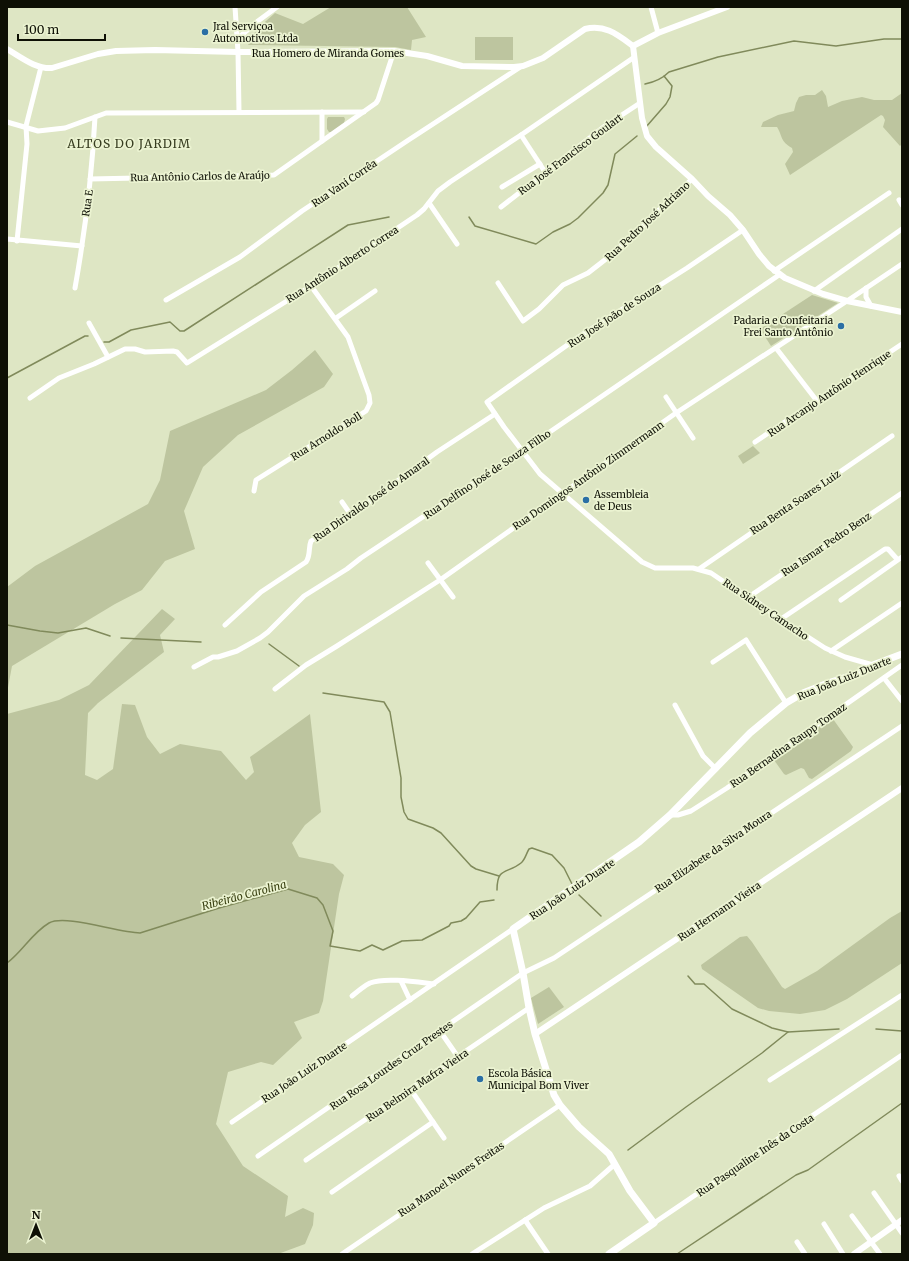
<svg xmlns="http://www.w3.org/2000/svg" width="909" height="1261" font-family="Merriweather,serif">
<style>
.green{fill:#bdc59f}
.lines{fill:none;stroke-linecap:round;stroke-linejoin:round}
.stream{stroke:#808a5b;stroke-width:1.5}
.minor{stroke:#fff;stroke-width:5}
.tertiary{stroke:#fff;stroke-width:6}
.secondary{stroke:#fff;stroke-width:7}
.poi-dot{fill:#2b6fa5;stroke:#ebf3d1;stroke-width:1.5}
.labels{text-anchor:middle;stroke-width:3.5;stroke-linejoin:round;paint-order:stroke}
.poi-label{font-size:10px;fill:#0e1005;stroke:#ebf3d1;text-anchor:start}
.street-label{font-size:10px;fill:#0e1005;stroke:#ebf3d1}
.water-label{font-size:11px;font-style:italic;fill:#394011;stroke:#ebf3d1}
.quarter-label{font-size:12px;letter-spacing:1px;fill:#373d20;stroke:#ebf3d1}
</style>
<rect width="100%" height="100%" fill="#dee6c4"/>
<!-- green -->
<g class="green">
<polygon points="331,7 407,7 426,37 412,40 411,50 395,47 248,45 257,29 275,13 303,24"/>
<rect x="475" y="37" width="38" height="23"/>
<path d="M822 90 826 96 828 107 842 101 862 97 874 100H892L902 93V144L900 146 883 127 885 120 883 116 881 115 790 175 785 164 793 152 792 148C780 141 783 137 777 127H761L763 122 778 115 794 111 796 103 799 97 806 95H815Z"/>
<polygon points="328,117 344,117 345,119 344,123 332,132 329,132 327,129 327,119"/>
<polygon points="812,295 838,303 771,346 760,329"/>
<polygon points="315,350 333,374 324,387 238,435 203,467 184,511 195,549 165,561 142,590 115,604 12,666 7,693 7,587 35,566 148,504 160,480 170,431 266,390 292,370"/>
<polygon points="753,446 760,453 743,464 738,456"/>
<polygon points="162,609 175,619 160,635 164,652 98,703 88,713 85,775 97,780 113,769 122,704 135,705 147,737 160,754 180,744 221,751 246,780 254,772 250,757 310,714 321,812 305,825 292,843 299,857 333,864 344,875 339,894 323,1001 319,1013 294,1022 302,1038 273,1065 261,1062 228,1072 216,1124 243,1166 288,1196 285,1217 303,1208 314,1213 313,1225 305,1244 278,1254 7,1254 7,714 59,700 89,685"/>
<polygon points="830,718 833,719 853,747 851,751 812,779 809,778 804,769 801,768 786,775 784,774 774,760 775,756"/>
<polygon points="902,911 902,963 847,999 825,1010 800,1014 769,1011 758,1008 702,969 701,965 740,937 747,936 752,942 782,987 785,989 817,971 890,918"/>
<polygon points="549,987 564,1007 538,1024 531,998"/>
</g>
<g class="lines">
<!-- stream -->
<g class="stream">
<path d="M645 84C655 82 662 79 669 72L718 57 794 41 836 46 884 39H902"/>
<polyline points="646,127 666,104 670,97 672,86 664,76"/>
<polyline points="469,217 475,226 536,244 553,232 570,224 578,218 603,193 608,185 615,154 637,136"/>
<polyline points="104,342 109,342 131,330 170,322 180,331 184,331 348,225 389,217"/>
<polyline points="7,378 85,336 88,336"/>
<polyline points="7,625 40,631 58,633 86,628 110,636"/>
<polyline points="121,638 201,642"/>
<polyline points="269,644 299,666"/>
<polyline points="323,693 384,702 390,712 401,778 401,797 404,812 408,819 433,828 441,833 471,866 476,869 499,876"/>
<path d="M497 890C497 866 508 874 521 863 525 860 526 854 529 849L532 848 552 855 564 868 572 884"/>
<polyline points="579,895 601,916"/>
<path d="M7 963C22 952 32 933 49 923 66 914 118 933 140 933L219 908 288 889 317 898 323 905 333 931 330 946 360 951 372 945 383 950 402 941 422 940 449 926 451 923 461 921 466 918 480 902 494 900"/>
<polyline points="688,976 695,984 704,984 732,1009 772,1028 788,1032 839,1029"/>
<polyline points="876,1029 902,1031"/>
<polyline points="628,1150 686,1107 762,1053 788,1032"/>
<polyline points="677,1254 796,1175 808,1170 902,1103"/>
</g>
<!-- minor -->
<g class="minor">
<polyline points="235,7 238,52 239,112"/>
<polyline points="651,7 658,33"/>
<polyline points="237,39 258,21 277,7"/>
<polyline points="322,112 322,141"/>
<polyline points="7,122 38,131 65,128 106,113 364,112"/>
<polyline points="521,135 545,172"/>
<polyline points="90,179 274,175 376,103 378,100 394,51"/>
<polyline points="502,187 540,164"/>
<polyline points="899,200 902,205"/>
<polyline points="429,203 457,244"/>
<polyline points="501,207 605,126 640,103"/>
<polyline points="743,230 687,268 580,336 487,402 504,427 540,474 642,562 655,568 693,568 711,573 739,592 750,596 774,615 825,648 845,657 873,665"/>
<polyline points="7,239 82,246"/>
<polyline points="17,241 27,144 26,126 41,67"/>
<polyline points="774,271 889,193"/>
<polyline points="498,283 523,321 539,309 563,285 588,273 606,259 635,234 663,206 692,179"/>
<path d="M75 288C85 232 92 174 95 117"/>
<polyline points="866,288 866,297 871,306"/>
<polyline points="814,291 902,229"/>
<polyline points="166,300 240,257 302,211 407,141 522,66"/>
<polyline points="336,318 375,291"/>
<polyline points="89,323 108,357"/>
<polyline points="776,348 817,401"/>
<polyline points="666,397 693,438"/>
<polyline points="30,398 59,378 94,364 125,349 135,349 145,352 173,351 177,352 187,363 311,286 417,215 424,209 438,191 450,182 521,135 633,58"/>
<polyline points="755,442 902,344"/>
<polyline points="254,491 256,480 366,411 370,403 369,395 348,337 311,286"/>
<polyline points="342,502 351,515"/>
<polyline points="428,563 453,597"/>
<polyline points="699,569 892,436"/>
<polyline points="750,596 902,493"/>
<polyline points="841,600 902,557"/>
<polyline points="781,619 885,549 888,549 897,559"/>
<path d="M225 625 261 592 306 562C311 555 308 548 311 541L351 515 437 452 495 414"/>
<polyline points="831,651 902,603"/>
<polyline points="713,662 746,640 786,703"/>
<polyline points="194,667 213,657 218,657 237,651 260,638 268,632 304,596 347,569 361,558 522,451 779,275"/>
<polyline points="884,678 902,701"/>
<polyline points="275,689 306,665 337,646 440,580 676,413 847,301 902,264"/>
<polyline points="675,705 703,756 716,769"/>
<polyline points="670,815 678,815 691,811 727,788 902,665"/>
<polyline points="401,981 410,1000"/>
<path d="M352 996C358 991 364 986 370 983 385 977 417 982 434 984"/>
<polyline points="440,1031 458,1057"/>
<polyline points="770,1080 902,995"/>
<polyline points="411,1090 444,1138"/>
<polyline points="232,1122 513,929"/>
<polyline points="258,1156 523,973 554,958 902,726"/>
<polyline points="306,1160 529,1008"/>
<polyline points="899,1176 902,1181"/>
<polyline points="332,1192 433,1122"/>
<polyline points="874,1193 902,1233"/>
<polyline points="852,1216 880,1254"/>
<polyline points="525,1220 548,1254"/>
<polyline points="654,1223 902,1055"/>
<polyline points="824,1224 843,1254"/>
<polyline points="797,1242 805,1254"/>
<polyline points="342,1254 560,1105"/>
<polyline points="472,1254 544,1208 590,1186 615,1164"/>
</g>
<!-- tertiary -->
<g class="tertiary">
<polyline points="633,46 658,33 727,7"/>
<path d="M7 49C21 57 35 69 52 68L98 54 116 51 155 50 238 52 394 51 427 56 462 66 514 67 523 66 543 58 585 29C605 24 618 35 633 46L642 118 647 136 656 147 692 179 708 196 730 215 743 230 759 254 769 266 785 278 823 294 847 301 902 312"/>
<polyline points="535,1034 902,788"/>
<polyline points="854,1254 902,1220"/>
</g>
<!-- secondary -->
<polyline class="secondary" points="609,1254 654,1223 630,1191 609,1154 579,1127 560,1105 554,1095 535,1034 529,1008 523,973 513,929 639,842 670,815 750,733 786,703 803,693 828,683 859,673 873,665 902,654"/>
</g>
<!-- markers -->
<g class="poi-dot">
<circle cx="205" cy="32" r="4"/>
<circle cx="841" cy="326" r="4"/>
<circle cx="586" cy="500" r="4"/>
<circle cx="480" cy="1079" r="4"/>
</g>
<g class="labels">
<!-- poi labels -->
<g class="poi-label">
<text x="213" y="30">Jral Serviçoa<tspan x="213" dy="12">Automotivos Ltda</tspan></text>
<text x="833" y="324" text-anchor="end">Padaria e Confeitaria<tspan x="833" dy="12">Frei Santo Antônio</tspan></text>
<text x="594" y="498">Assembleia<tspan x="594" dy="12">de Deus</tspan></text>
<text x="488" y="1077">Escola Básica<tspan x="488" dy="12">Municipal Bom Viver</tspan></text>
</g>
<!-- street labels -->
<g class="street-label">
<text x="328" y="57">Rua Homero de Miranda Gomes</text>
<text transform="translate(570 154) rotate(-37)" y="4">Rua José Francisco Goulart</text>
<text transform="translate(200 176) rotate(-1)" y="4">Rua Antônio Carlos de Araújo</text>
<text transform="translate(344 183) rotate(-34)" y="4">Rua Vani Corrêa</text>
<text transform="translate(87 203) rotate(-82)" y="4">Rua E</text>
<text transform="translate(647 221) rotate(-43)" y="4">Rua Pedro José Adriano</text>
<text transform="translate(342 264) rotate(-33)" y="4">Rua Antônio Alberto Correa</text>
<text transform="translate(614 315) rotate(-33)" y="4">Rua José João de Souza</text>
<text transform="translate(829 393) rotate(-34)" y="4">Rua Arcanjo Antônio Henrique</text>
<text transform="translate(326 436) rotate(-32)" y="4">Rua Arnoldo Boll</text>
<text transform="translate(487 474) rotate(-34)" y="4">Rua Delfino José de Souza Filho</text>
<text transform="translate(588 475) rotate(-35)" y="4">Rua Domingos Antônio Zimmermann</text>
<text transform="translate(371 499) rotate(-35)" y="4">Rua Dirivaldo José do Amaral</text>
<text transform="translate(795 502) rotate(-34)" y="4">Rua Benta Soares Luiz</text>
<text transform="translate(826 544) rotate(-34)" y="4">Rua Ismar Pedro Benz</text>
<text transform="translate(766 609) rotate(34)" y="4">Rua Sidney Camacho</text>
<text transform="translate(844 678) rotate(-22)" y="4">Rua João Luiz Duarte</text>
<text transform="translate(788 745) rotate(-35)" y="4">Rua Bernadina Raupp Tomaz</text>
<text transform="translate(713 851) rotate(-34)" y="4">Rua Elizabete da Silva Moura</text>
<text transform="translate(572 889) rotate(-34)" y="4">Rua João Luiz Duarte</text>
<text transform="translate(719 911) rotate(-34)" y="4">Rua Hermann Vieira</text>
<text transform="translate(391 1065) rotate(-35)" y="4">Rua Rosa Lourdes Cruz Prestes</text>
<text transform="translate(304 1072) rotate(-34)" y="4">Rua João Luiz Duarte</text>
<text transform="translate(417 1085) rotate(-34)" y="4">Rua Belmira Mafra Vieira</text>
<text transform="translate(755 1155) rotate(-34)" y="4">Rua Pasqualine Inês da Costa</text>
<text transform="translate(451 1179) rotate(-34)" y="4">Rua Manoel Nunes Freitas</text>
</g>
<!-- water labels -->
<g class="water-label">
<text transform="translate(244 895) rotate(-15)" y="4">Ribeirão Carolina</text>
</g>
<!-- quarter labels -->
<g class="quarter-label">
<text x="129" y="148">ALTOS DO JARDIM</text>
</g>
</g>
<!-- border -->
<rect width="909" height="1261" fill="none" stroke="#0e1005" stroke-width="16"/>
<!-- north arrow -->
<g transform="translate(36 1225)" stroke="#ebf3d1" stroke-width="3" paint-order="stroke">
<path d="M0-3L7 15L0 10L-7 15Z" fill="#0e1005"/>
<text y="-6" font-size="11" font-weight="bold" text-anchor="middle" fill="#0e1005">N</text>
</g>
<!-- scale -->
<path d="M18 34v6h87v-6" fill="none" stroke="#0e1005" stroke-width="2"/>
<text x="24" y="34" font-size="12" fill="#0e1005" stroke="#ebf3d1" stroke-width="3" paint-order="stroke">100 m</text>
</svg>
